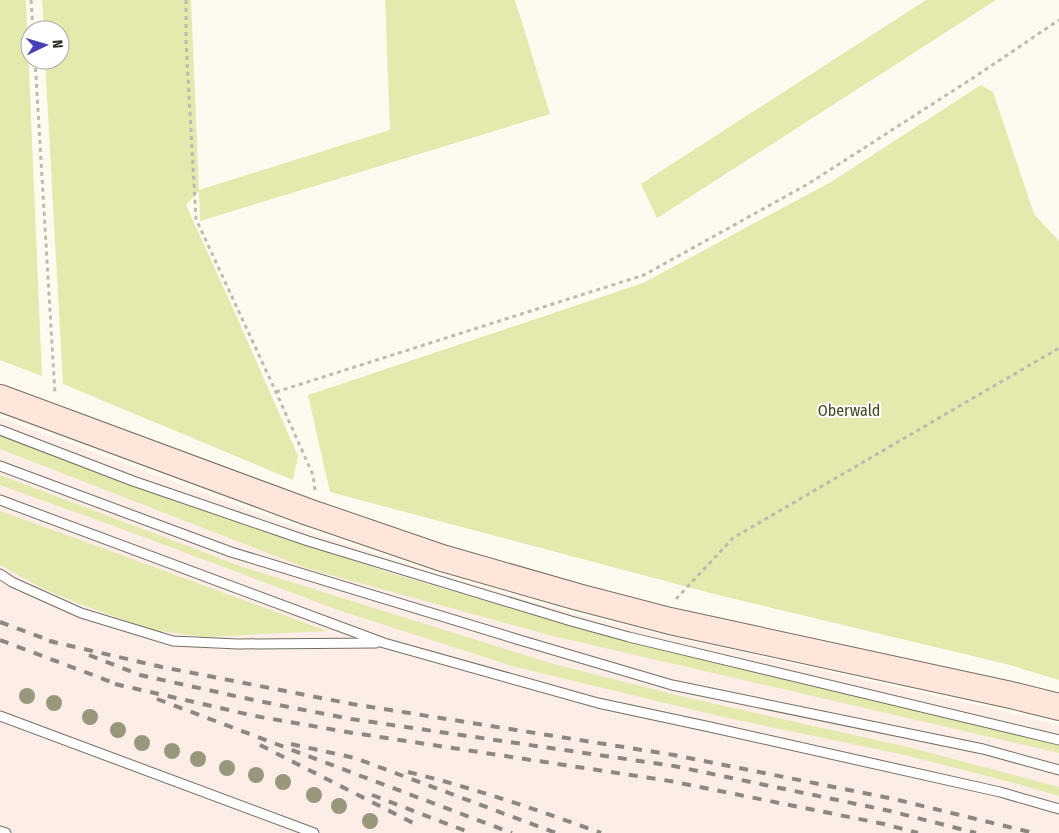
<svg xmlns="http://www.w3.org/2000/svg" width="1059" height="833" font-family="'Fira Sans Condensed',sans-serif">
<style>
.industrial{fill:#fcede7}
.green{fill:#e4e9ad}
.lines{fill:none;stroke-linecap:round;stroke-linejoin:round}
.lane-casing{stroke:#736e62;stroke-width:11}
.secondary-casing{stroke:#736e62;stroke-width:28}
.path{stroke:#bebab0;stroke-width:3;stroke-dasharray:4 4;stroke-linecap:butt}
.lane{stroke:#fff;stroke-width:9}
.secondary{stroke:#fee6db;stroke-width:26}
.rail{stroke:#8c8881;stroke-width:4;stroke-dasharray:9 9;stroke-linecap:butt}
.tree{fill:#98977c}
.labels{text-anchor:middle;stroke-width:4;stroke-linejoin:round;paint-order:stroke}
.park-label{font-size:16px;fill:#43461e;stroke:#fff}
</style>
<rect width="100%" height="100%" fill="#fffaef"/>
<!-- industrial -->
<polygon class="industrial" points="0,418 310,532 435,573 569,612 633,628 1002,711 1059,726 1059,833 0,833"/>
<!-- green -->
<g class="green">
<polygon points="0,0 26,0 42,376 0,360"/>
<polygon points="42,0 191,0 199,190 390,130 385,0 515,0 550,114 200,221 199,191 186,205 236,315 298,456 293,480 63,384 45,60 60,60 60,30 44,30"/>
<polygon points="926,0 996,0 657,218 641,184"/>
<polygon points="981,85 993,92 1034,214 1059,241 1059,680 1006,664 718,595 330,492 308,395 643,283 831,182"/>
<polygon points="0,435 127,484 393,574 607,636 911,705 1059,737 1059,753 553,636 309,569 0,449"/>
<polygon points="0,475 243,567 550,663 684,697 912,748 1059,787 1059,796 1014,783 905,755 723,717 512,666 341,611 133,533 0,485"/>
<polygon points="0,511 64,534 327,631 206,637 152,630 77,603 42,588 0,565"/>
</g>
<g class="lines">
<!-- lane casing -->
<g class="lane-casing">
<g id="lane">
<polyline points="0,430 133,481 308,541 571,621 629,637 1059,740"/>
<polyline points="0,466 231,552 523,641 672,685 983,749 1059,770"/>
<polyline points="0,500 384,643 598,703 710,727 1000,792 1059,809"/>
<polyline points="0,574 12,582 81,613 173,641 238,644 376,643"/>
<polyline points="0,716 314,833"/>
<polyline points="0,831 6,833"/>
</g>
</g>
<!-- secondary casing -->
<g class="secondary-casing">
<polyline id="secondary" points="0,398 308,512 442,558 578,597 670,621 1011,695 1059,707"/>
</g>
<!-- path -->
<g class="path">
<polyline points="31,0 33,30"/>
<polyline points="186,0 186,42 196,219 276,392 313,475 315,491"/>
<polyline points="35,60 55,394"/>
<polyline points="276,392 644,275 808,184 976,76 1059,20"/>
<polyline points="676,599 733,538 1059,348"/>
</g>
<!-- lane -->
<use href="#lane" class="lane"/>
<!-- secondary -->
<use href="#secondary" class="secondary"/>
<!-- rail -->
<g class="rail">
<polyline points="0,622 54,642"/>
<polyline points="0,640 122,686"/>
<polyline points="49,641 162,667 352,704 674,755 894,799 1034,833"/>
<polyline points="89,655 140,675 258,701 351,719 674,766 890,811 976,833"/>
<polyline points="115,684 255,716 347,732 670,781 884,824 918,833"/>
<polyline points="157,699 512,833"/>
<polyline points="291,744 355,758 556,833"/>
<polyline points="260,745 417,825"/>
<path d="M408 772C474 788 538 810 601 833"/>
<polyline points="372,795 471,833"/>
</g>
</g>
<!-- trees -->
<g class="tree">
<circle cx="27" cy="696" r="8"/>
<circle cx="54" cy="703" r="8"/>
<circle cx="90" cy="717" r="8"/>
<circle cx="118" cy="730" r="8"/>
<circle cx="142" cy="743" r="8"/>
<circle cx="172" cy="751" r="8"/>
<circle cx="198" cy="759" r="8"/>
<circle cx="227" cy="768" r="8"/>
<circle cx="256" cy="775" r="8"/>
<circle cx="283" cy="782" r="8"/>
<circle cx="314" cy="795" r="8"/>
<circle cx="339" cy="806" r="8"/>
<circle cx="370" cy="821" r="8"/>
</g>
<g class="labels">
<!-- park labels -->
<g class="park-label">
<text x="849" y="416">Oberwald</text>
</g>
</g>
<!-- north arrow -->
<g transform="translate(45 45) rotate(85)"><circle r="24" fill="#ffffff" stroke="#abaaa8"/>
<path d="M0-4L9 19L0 12L-9 19Z" fill="#4740b6"/>
<text y="-8" font-size="14" font-weight="bold" text-anchor="middle" fill="#2d2b26">N</text>
</g>
</svg>
